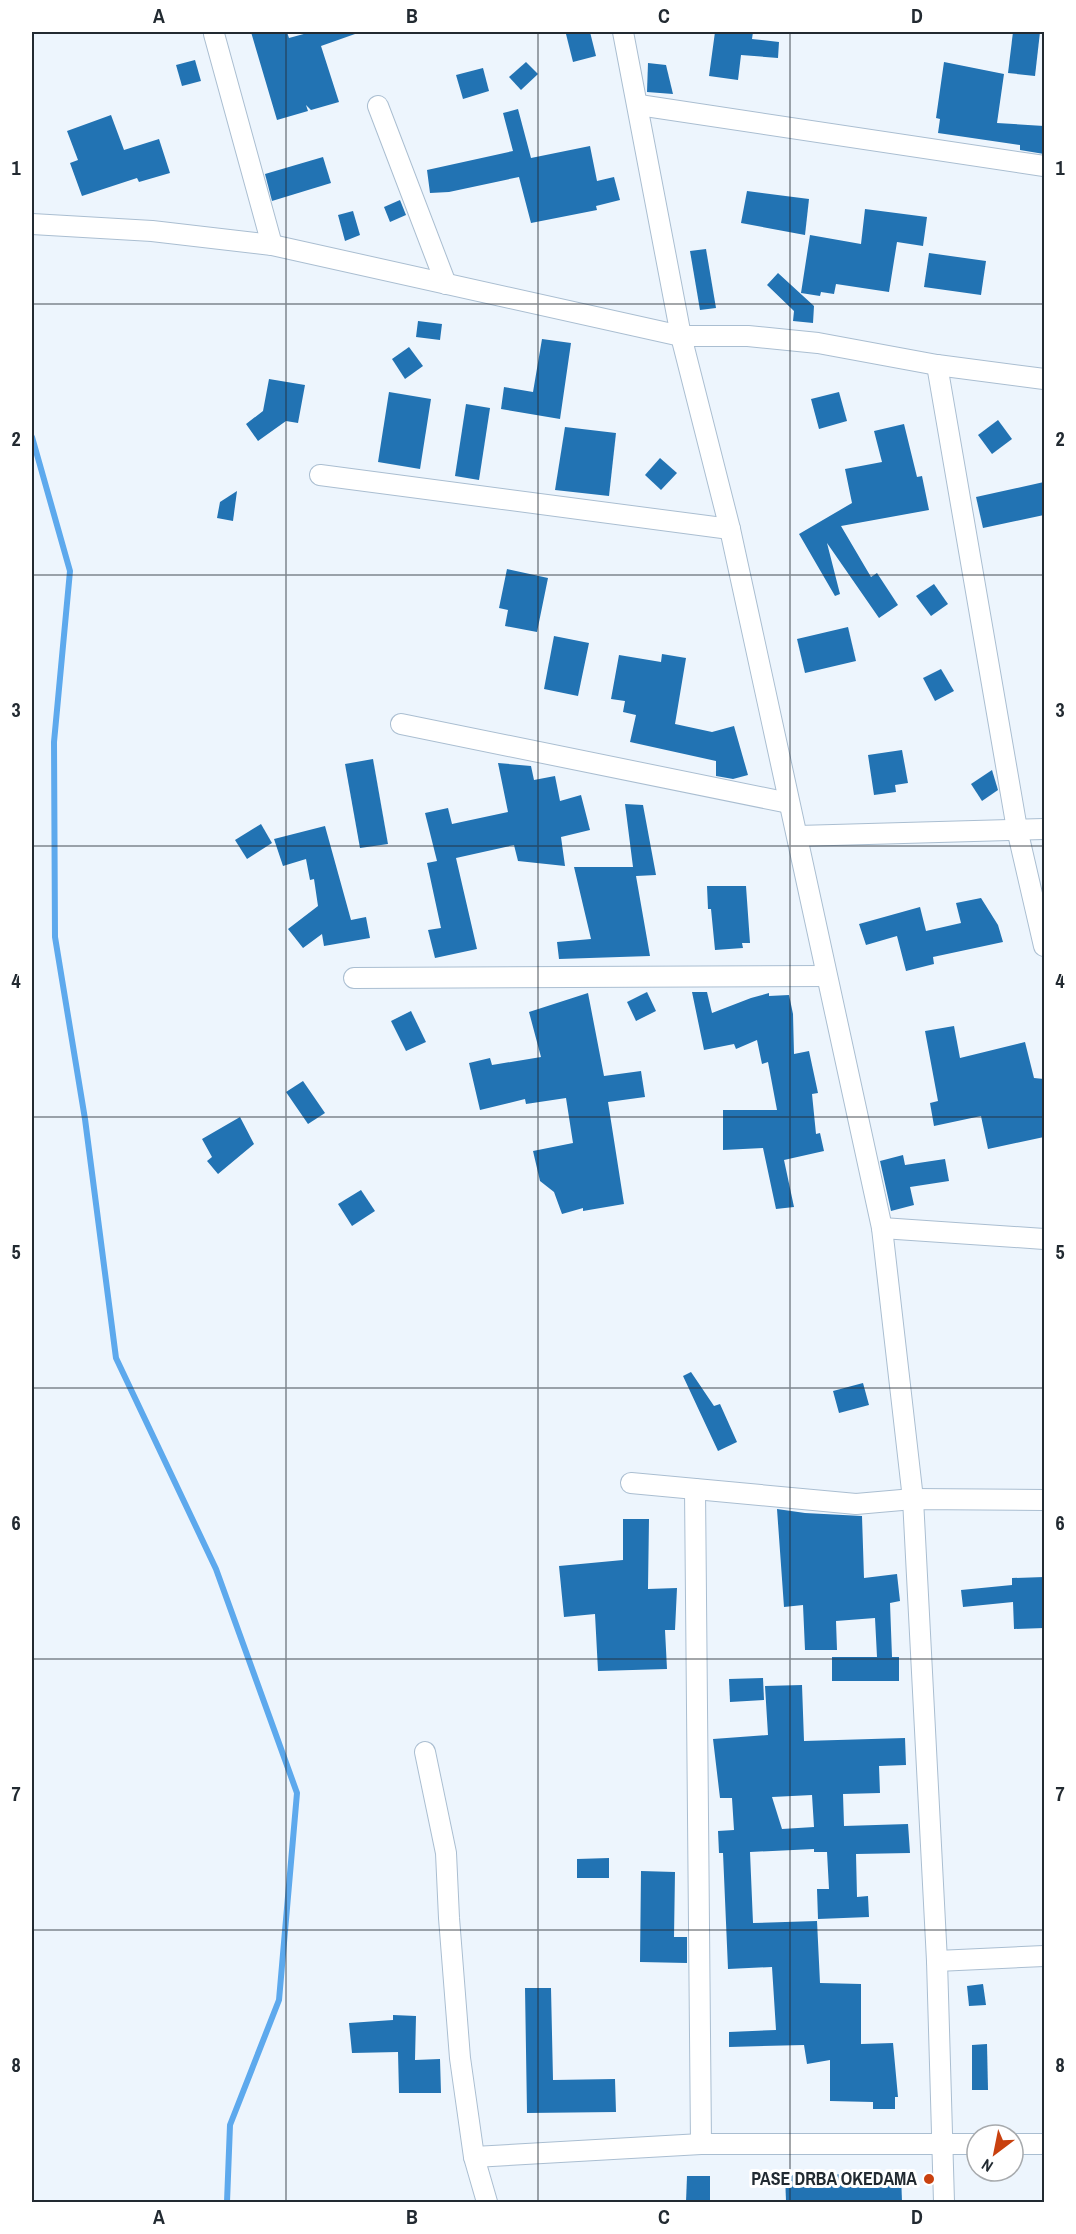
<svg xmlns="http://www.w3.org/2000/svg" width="1076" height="2234" font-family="'Archivo Narrow',sans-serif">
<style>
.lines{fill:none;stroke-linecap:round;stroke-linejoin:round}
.stream{stroke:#5da9ed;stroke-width:6}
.building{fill:#2273b3;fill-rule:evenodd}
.minor-casing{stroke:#aabed1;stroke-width:22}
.minor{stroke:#fff;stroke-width:20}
.grid{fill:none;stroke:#222a31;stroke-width:1.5;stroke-opacity:0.55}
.poi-dot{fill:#c9410f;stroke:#fff;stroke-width:2}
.labels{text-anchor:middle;stroke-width:6;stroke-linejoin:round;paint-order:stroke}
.poi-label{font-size:18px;font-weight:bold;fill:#222a31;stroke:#fff;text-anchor:end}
.neatline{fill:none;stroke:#222a31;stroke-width:2}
.grid-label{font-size:20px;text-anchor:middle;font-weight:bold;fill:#222a31}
</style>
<rect width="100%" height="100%" fill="#edf5fd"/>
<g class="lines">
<!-- stream -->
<polyline class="stream" points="32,437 70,571 54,742 55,937 85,1119 116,1358 216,1569 297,1793 279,2000 230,2125 227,2202"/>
</g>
<!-- building -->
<g class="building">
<polygon points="251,32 287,32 289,38 311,32 354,32 355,34 321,46 339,102 311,110 306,105 308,111 277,120"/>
<polygon points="576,32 590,32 596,56 573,62 566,34"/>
<polygon points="715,32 753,32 752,39 779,42 778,58 741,55 738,80 709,76"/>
<polygon points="1013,32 1040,32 1035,76 1008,73"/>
<polygon points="195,60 201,81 182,86 176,65"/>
<polygon points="526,62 538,74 521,90 509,77"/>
<polygon points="944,62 1004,74 997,123 1044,126 1044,154 1020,150 1020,145 938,133 940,119 936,118"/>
<polygon points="648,63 666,65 673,94 647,92"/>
<polygon points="483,68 489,91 463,99 456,75"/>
<polygon points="518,109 531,158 590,146 597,181 614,177 620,200 596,206 597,210 531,223 519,177 449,192 430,193 427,170 513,151 503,113"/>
<polygon points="111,115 124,150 159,139 170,173 139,182 137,178 82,196 70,163 78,160 67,131"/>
<polygon points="323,157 331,183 272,201 265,174"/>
<polygon points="747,191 809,199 805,235 741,223"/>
<polygon points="400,200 406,215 390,222 384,207"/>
<polygon points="865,209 927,217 923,246 897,242 889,292 836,284 834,294 821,292 820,296 801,293 810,235 861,244"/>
<polygon points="353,211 360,235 345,241 338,215"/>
<polygon points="706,249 716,308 700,310 690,251"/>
<polygon points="929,253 986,261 981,295 924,287"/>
<polygon points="778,273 814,306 813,323 793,321 794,311 767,285"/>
<polygon points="418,321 442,324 440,340 416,337"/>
<polygon points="542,339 571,343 560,419 501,409 504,387 533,392"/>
<polygon points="409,347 423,366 405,379 392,359"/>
<polygon points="269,379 305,385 298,423 286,421 258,441 246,424 263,411"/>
<polygon points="389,392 431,399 420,469 378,462"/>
<polygon points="839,392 847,421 819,429 811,399"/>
<polygon points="466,404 490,408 479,480 455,476"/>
<polygon points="998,420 1012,439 992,454 978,435"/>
<polygon points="904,424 917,477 922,476 929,510 841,526 871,577 877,573 898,605 879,618 827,543 840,594 835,596 799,534 852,503 845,469 882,462 874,431"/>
<polygon points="565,427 616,433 609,496 555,490"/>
<polygon points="660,458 677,473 661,490 645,475"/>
<polygon points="1044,482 1044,515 983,528 976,497"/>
<polygon points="237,491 233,521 217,518 220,502"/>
<polygon points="507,569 548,578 537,632 505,626 508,610 499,608"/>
<polygon points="934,584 948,604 931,616 916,596"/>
<polygon points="848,627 856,661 805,673 797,639"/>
<polygon points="554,636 589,643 578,696 544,689"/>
<polygon points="662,654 686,658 675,724 712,732 734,726 748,775 733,779 716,776 716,761 630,742 636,715 623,712 625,701 611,699 619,655 661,662"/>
<polygon points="941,669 954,691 935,701 923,678"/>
<polygon points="902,750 908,783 895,785 896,792 874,795 868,755"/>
<polygon points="373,759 388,844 360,848 345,764"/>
<polygon points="498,763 531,766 534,780 555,776 560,801 581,795 590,830 561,837 565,866 518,861 514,845 456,858 477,949 435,958 428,930 441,928 427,863 437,861 425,813 448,808 452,824 508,812"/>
<polygon points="992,770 998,790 982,801 971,784"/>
<polygon points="625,804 643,805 656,875 636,876 650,956 559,959 557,942 591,939 574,867 633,867"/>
<polygon points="261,824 272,843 247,859 235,840"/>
<polygon points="325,826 351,920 366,917 370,938 324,946 322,934 303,948 288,929 318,906 314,879 310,880 306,859 283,866 274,839"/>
<polygon points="707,886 746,886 750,943 742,943 743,948 715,950 711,909 708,909"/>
<polygon points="981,898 998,925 1003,942 933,957 934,964 906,971 897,936 866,945 859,924 920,907 926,931 961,923 956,903"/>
<polygon points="647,992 656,1011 636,1021 627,1002"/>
<polygon points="692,992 707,992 712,1013 751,998 769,993 769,996 789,995 793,1014 794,1054 809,1051 818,1093 812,1094 816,1134 820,1133 824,1151 784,1160 794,1207 776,1209 763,1148 723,1150 723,1110 777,1110 768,1062 762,1064 757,1040 736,1049 734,1044 704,1050"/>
<polygon points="588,993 604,1076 641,1071 645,1097 608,1102 624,1204 583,1211 583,1208 562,1214 554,1192 540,1181 533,1151 573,1143 566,1098 526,1104 525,1099 480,1110 469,1063 490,1058 492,1065 541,1057 529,1012"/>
<polygon points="411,1011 426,1042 406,1051 391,1021"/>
<polygon points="954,1026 960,1058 1025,1042 1034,1078 1044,1079 1044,1137 988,1149 981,1116 934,1126 930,1103 938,1101 925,1031"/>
<polygon points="303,1081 325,1113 308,1124 286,1092"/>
<polygon points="240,1117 254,1144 218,1174 207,1161 212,1157 202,1139"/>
<polygon points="903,1155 905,1165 945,1159 949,1181 910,1187 914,1205 891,1211 880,1161"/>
<polygon points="361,1190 375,1211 352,1226 338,1204"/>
<polygon points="691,1372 714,1406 720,1404 737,1442 718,1451 683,1376"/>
<polygon points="863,1383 869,1405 839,1413 833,1391"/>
<polygon points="777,1509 805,1513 862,1516 864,1578 897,1574 900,1601 890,1603 892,1657 899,1657 899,1681 832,1681 832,1657 877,1657 875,1618 836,1621 837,1650 805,1650 803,1605 784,1607"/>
<polygon points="623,1519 649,1519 648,1589 677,1588 675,1630 665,1630 667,1669 598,1671 595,1614 564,1617 559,1566 623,1560"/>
<polygon points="1044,1577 1044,1628 1014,1629 1013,1602 963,1607 961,1590 1012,1585 1012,1578"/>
<polygon points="763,1678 764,1700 730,1702 729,1679"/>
<path d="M802 1685 804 1741 905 1738 906 1765 879 1766 880 1793 843 1794 844 1826 908 1824 910 1853 856 1854 857 1897 868 1896 869 1917 818 1919 817 1889H829L827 1852H814V1849L750 1852 753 1923 817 1921 820 1983 861 1984V2044L893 2043 898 2097H895V2109H873V2102L830 2101V2060L807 2064 804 2045 729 2047V2032L776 2030 772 1967 728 1969 723 1853H719L718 1831 734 1830 732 1798H720L713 1739 768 1735 765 1686ZM812 1795 814 1827 782 1829 772 1797Z"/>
<polygon points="609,1858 609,1878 577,1878 577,1859"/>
<polygon points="641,1871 675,1872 674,1937 687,1937 687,1963 640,1962"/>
<polygon points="983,1984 986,2005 969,2006 967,1986"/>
<polygon points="525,1988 551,1988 553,2080 615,2079 616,2112 527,2113"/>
<polygon points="393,2015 416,2016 415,2060 440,2059 441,2093 399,2093 398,2052 352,2053 349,2023 393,2020"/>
<polygon points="987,2044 988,2090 972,2090 972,2045"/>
<polygon points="901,2174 902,2202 786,2201 785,2175"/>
<polygon points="687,2176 710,2176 710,2202 686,2202"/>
</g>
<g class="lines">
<!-- minor casing -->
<g class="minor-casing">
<g id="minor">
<polyline points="623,32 681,336 730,529 882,1228 913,1499 937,1961 944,2202"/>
<polyline points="214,34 272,245"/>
<polyline points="639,105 1044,166"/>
<polyline points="378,106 446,284"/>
<polyline points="32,224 152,231 272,245 681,336 748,336 818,343 937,365 1044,379"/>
<polyline points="937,365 1017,829 1044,946"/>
<polyline points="320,475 730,529"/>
<polyline points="401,724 789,803"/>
<polyline points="798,836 1044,829"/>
<polyline points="354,978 826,976"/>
<polyline points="882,1228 1044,1239"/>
<polyline points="631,1483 856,1504 913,1499 1044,1500"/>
<polyline points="695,1489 701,2144"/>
<polyline points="425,1752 446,1853 449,1918 460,2058 474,2157 487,2202"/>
<polyline points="937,1961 1044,1956"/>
<polyline points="1013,2144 1044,2144"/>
<polyline points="474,2157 701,2144 977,2144"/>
</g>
</g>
<!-- minor -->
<use href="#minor" class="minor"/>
</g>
<!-- grid -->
<path class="grid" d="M286 32V2202M538 32V2202M790 32V2202M32 304H1044M32 575H1044M32 846H1044M32 1117H1044M32 1388H1044M32 1659H1044M32 1930H1044"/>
<!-- markers -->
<circle class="poi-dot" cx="929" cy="2179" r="6"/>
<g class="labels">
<!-- poi labels -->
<g class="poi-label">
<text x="917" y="2185">PASE DRBA OKEDAMA</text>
</g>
</g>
<!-- border -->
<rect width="1076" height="2234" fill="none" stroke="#ffffff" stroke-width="66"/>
<!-- north arrow -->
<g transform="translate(995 2153) rotate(212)"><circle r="28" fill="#ffffff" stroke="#a7aaad" stroke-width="1.5"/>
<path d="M0-4.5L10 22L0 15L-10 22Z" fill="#c9410f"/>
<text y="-9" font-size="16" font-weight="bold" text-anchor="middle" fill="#222a31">N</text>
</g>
<rect x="33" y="33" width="1010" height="2168" class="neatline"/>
<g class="grid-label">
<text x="159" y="23">A</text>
<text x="412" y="23">B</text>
<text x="664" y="23">C</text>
<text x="917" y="23">D</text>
<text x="16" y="175">1</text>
<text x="1060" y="175">1</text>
<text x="16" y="446">2</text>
<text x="1060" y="446">2</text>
<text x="16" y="717">3</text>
<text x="1060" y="717">3</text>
<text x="16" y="988">4</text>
<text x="1060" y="988">4</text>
<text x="16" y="1259">5</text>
<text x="1060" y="1259">5</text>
<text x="16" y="1530">6</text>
<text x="1060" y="1530">6</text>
<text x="16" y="1801">7</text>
<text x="1060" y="1801">7</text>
<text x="16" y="2072">8</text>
<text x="1060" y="2072">8</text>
<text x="159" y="2224">A</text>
<text x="412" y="2224">B</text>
<text x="664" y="2224">C</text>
<text x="917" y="2224">D</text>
</g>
</svg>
